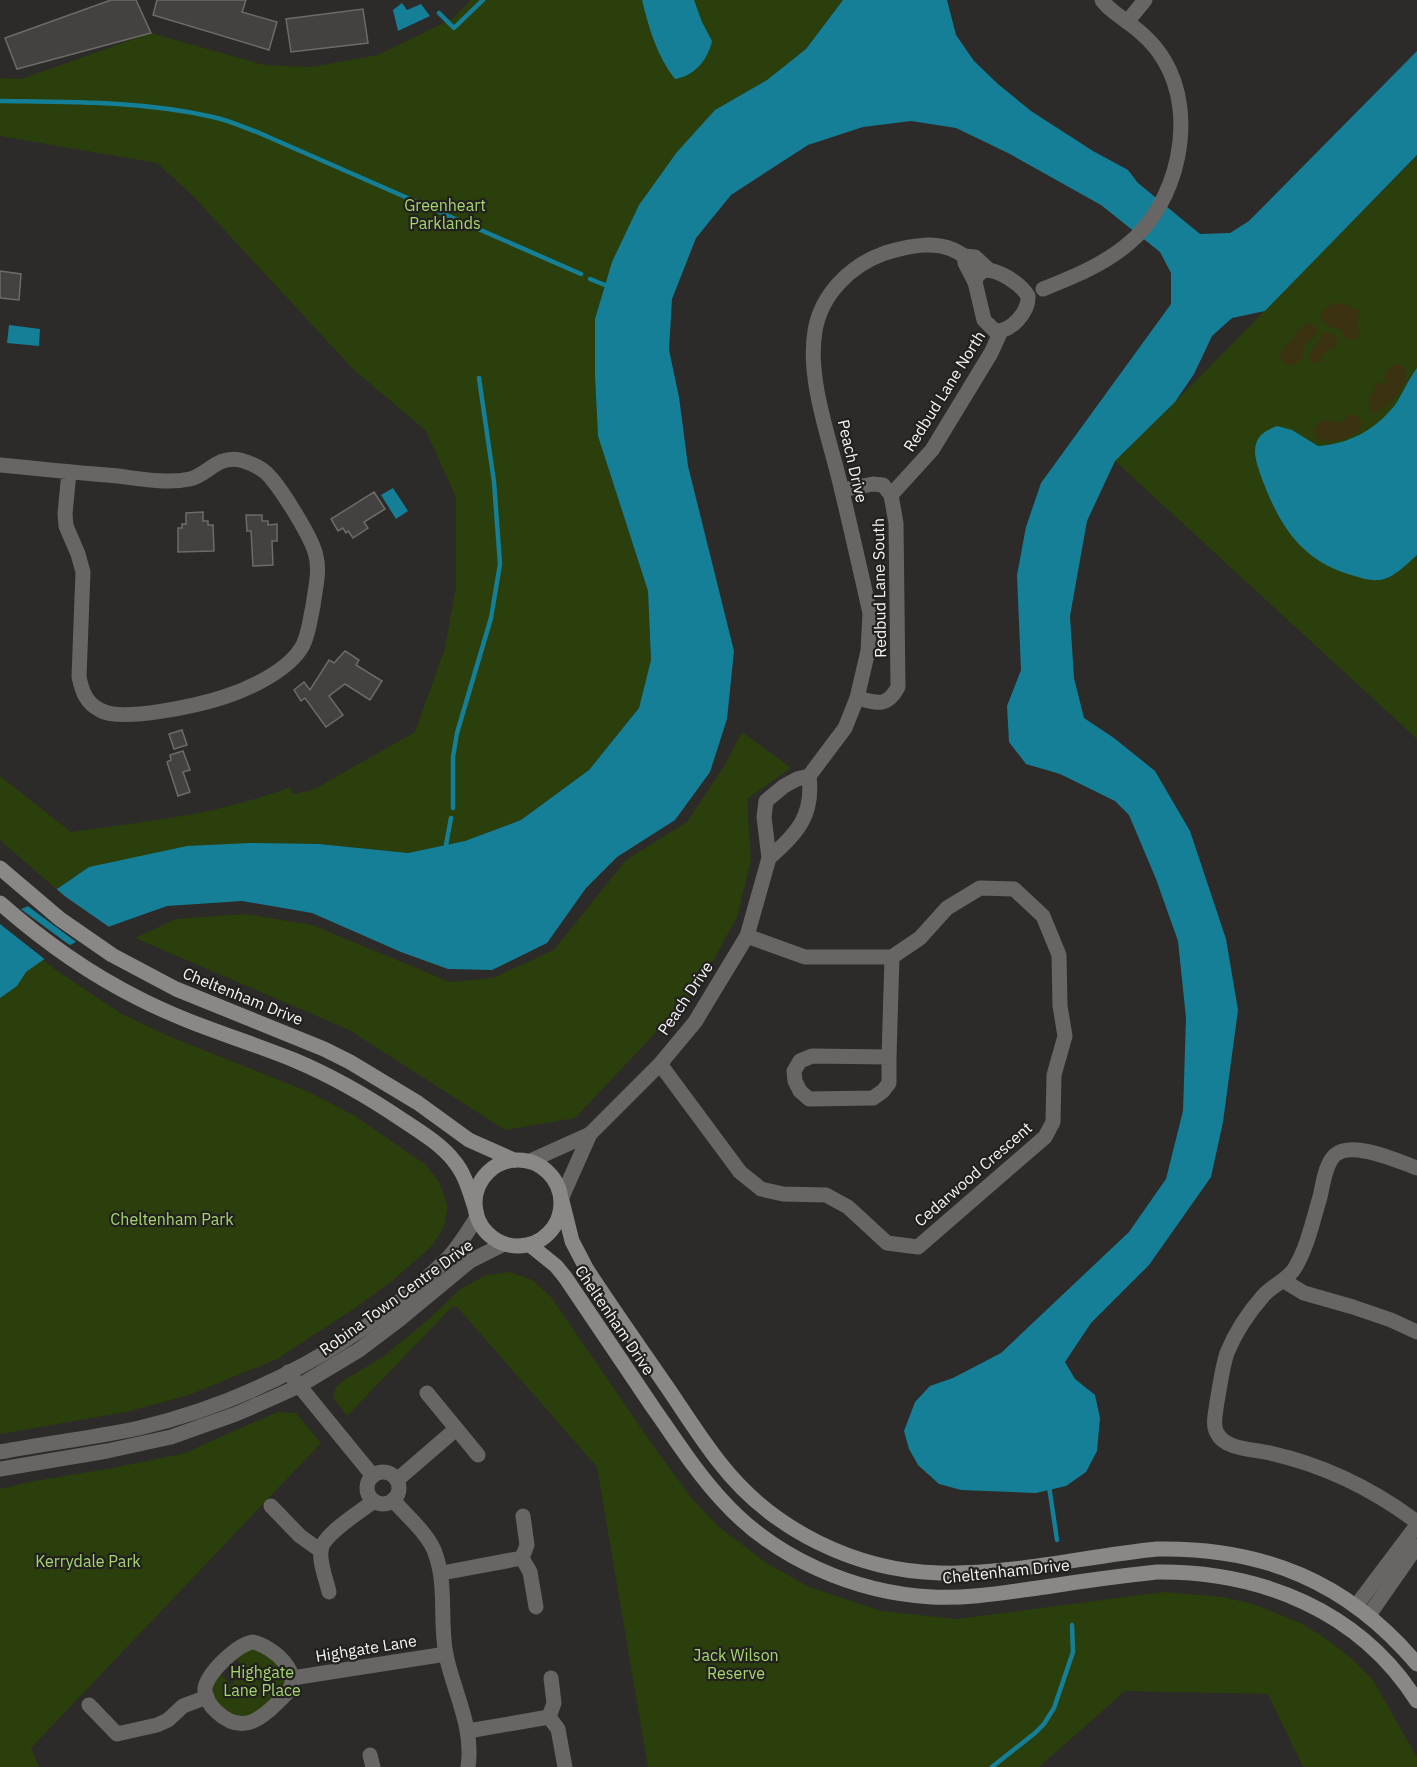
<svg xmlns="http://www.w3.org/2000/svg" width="1417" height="1767" font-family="'IBM Plex Sans',sans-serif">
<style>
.green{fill:#2a3f0b}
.sand{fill:#3b3212}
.water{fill:#147f97}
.pier{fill:#2c2b29}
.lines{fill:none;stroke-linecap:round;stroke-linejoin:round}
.stream{stroke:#147f97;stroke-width:4.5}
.building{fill:#434240;stroke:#6c6b68;stroke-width:1.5}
.minor{stroke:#676665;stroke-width:15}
.tertiary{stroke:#676665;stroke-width:15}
.secondary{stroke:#898886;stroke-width:15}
.labels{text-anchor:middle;stroke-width:4.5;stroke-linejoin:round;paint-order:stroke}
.park-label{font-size:16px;fill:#a5d76b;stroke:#22211f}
.street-label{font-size:16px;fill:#f5f5f3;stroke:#22211f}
</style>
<rect width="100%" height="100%" fill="#2c2b29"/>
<!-- green -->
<g class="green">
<path d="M471 0H843L806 49 767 80 715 110 595 319V376L598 436 648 591 651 660 639 708 589 770 521 820 465 841 408 853 319 844 89 867 56 889 0 840V776L71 832C146 821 218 815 290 787L292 794 313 790 415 732 445 648 456 586V497L426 431 352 368 193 196 157 163 0 136V78L21 79 151 33 264 65 311 67 378 55 453 18Z"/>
<polygon points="1417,156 1417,739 1115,461 1175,402"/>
<polygon points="742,732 791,768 747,799 751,860 737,917 699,987 575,1118 505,1130 349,1030 135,938 176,919 245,914 312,925 450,982 493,978 554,950 626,860 687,822 723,768"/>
<polygon points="0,926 56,970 120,1013 166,1035 307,1091 355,1116 426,1165 439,1182 448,1207 443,1229 431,1247 392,1281 355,1308 277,1359 189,1395 126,1412 0,1434"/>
<polygon points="510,1272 532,1280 551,1297 654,1447 693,1500 719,1527 768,1564 809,1587 881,1611 957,1619 1164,1592 1223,1597 1253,1604 1303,1624 1332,1643 1354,1661 1373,1680 1414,1752 1417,1757 1417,1767 1303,1767 1268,1694 1125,1691 1039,1767 648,1767 597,1467 458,1308 453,1306 347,1416 333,1397 336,1387 343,1381 384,1356 429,1319 460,1289 486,1275"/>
<polygon points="277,1412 296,1413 321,1443 31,1748 39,1767 0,1767 0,1489 29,1482 118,1467 185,1453"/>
<path d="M249 1648C268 1651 284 1664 286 1684L260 1711 243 1718 225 1712 211 1694 212 1684 220 1674 231 1685 246 1669 235 1658Z"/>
</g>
<!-- sand -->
<g class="sand">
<path d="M1334 303C1339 303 1356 307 1359 311L1357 325 1359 332 1358 337 1349 340 1343 337 1341 330C1336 328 1330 328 1326 325 1313 317 1325 307 1334 303Z"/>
<path d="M1309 323C1328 330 1311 338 1306 344 1301 353 1305 359 1294 365L1284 364 1280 358C1281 348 1285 347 1291 341 1299 333 1296 328 1309 323Z"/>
<path d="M1323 332C1332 332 1339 336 1337 345L1326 352 1317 364 1310 362 1309 355Z"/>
<path d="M1396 364H1400C1403 366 1405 367 1406 371 1410 383 1384 414 1372 413 1364 401 1373 397 1375 385L1381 382 1388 384 1384 377 1389 368Z"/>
<path d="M1353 414 1358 416 1363 424C1358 438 1328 446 1316 438L1314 431 1318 423 1326 420 1342 422 1347 416Z"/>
</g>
<!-- water -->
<g class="water">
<path d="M642 0H694L702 22 712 41C708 59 695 76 675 79 657 56 649 29 642 0Z"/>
<polygon points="843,0 947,0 956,35 974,61 998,84 1031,111 1093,151 1128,170 1138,183 1200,234 1230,233 1249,221 1417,51 1417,155 1265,311 1232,318 1212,336 1194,374 1175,402 1115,461 1087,521 1070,616 1074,678 1084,718 1114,738 1155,771 1190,831 1226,939 1238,1010 1223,1122 1211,1177 1149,1265 1091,1323 1065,1362 1075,1379 1095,1395 1100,1418 1097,1451 1086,1472 1066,1486 1036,1493 961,1490 939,1484 918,1465 909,1449 904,1431 915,1402 930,1386 953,1378 1001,1353 1129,1232 1166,1179 1183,1111 1186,1018 1178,941 1156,879 1129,815 1115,801 1060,774 1026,764 1009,742 1007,706 1021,670 1017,575 1026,527 1041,483 1171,304 1171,273 1160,252 1101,205 1008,153 956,128 911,121 863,127 808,145 731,195 696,238 672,299 669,350 679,397 688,466 734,651 727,719 710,772 675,820 617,857 586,888 547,943 492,970 448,969 401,952 312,913 242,901 167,906 94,932 43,960 26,972 17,986 0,998 0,918 38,902 89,867 187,846 250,843 319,844 408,853 465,841 521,820 589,770 639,708 651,660 648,591 598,436 595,376 595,319 612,262 639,205 677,152 715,110 767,80 806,49"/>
<polygon points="402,3 407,10 421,4 430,16 398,31 393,10"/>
<polygon points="9,325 40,329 39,346 7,343"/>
<path d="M1417 368V555C1407 564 1393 579 1379 580 1368 581 1358 577 1348 574 1300 559 1279 524 1262 479 1258 466 1251 452 1258 439 1262 432 1270 429 1277 426L1292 430 1318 446C1349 444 1375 430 1395 405 1403 393 1408 380 1417 368Z"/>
<polygon points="393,488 408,511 396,519 381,495"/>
</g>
<!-- pier -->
<g class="pier">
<polygon points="54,887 66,897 112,929 95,935 79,944 25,904"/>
<polygon points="18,907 64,941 73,947 47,961 0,924 0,915"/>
</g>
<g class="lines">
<!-- stream -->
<g class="stream">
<polyline points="439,13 454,28 483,0"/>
<path d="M0 101C71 102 143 101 213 117 228 120 243 127 257 132L581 274"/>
<polyline points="590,279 605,285"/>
<polyline points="453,808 453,757 457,733 491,618 500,564 494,482 479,378"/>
<polyline points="446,845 451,818"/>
<polyline points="1049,1486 1057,1540"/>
<polyline points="992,1767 1035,1733 1044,1724 1054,1708 1073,1652 1072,1625"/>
</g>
</g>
<!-- building -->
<g class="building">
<polygon points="111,0 136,0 151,33 17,69 5,38"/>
<polygon points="157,0 246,0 242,12 277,22 269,50 153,15"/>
<polygon points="363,9 368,43 291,52 286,19"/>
<polygon points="0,271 21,274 19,300 0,298"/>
<polygon points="374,492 385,509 364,522 368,528 353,538 348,531 346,533 343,528 338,531 331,519"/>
<polygon points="203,512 203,521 208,521 208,525 213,525 214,551 178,552 178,528 182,528 182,524 186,524 186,513"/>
<polygon points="246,515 262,515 262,521 268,521 268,525 277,524 277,541 272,541 273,565 253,566 251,531 247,531"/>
<polygon points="345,651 359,660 356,665 382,681 370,700 345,684 329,696 343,715 326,727 305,698 301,701 294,690 304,682 310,690 329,660 334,663"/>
<polygon points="182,730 187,745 174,749 169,734"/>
<polygon points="183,751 190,770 183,772 190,792 178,796 167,762 171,760 170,755"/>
</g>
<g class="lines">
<!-- minor -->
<g class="minor">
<polyline points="1127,22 1145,0"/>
<path d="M984 270C998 269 1020 283 1028 296 1029 312 1011 332 995 331L984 320 975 282 977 276Z"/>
<polyline points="975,282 965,263 964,256 975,257 989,270"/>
<path d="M1043 289C1073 277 1103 265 1128 244 1178 203 1198 116 1164 60 1155 44 1140 31 1126 21 1117 14 1108 9 1102 0"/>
<path d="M0 465C39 469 79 473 118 476 141 479 167 484 190 479 207 475 218 455 240 460 251 463 264 469 271 478 283 492 313 539 316 556 320 572 315 590 313 606 310 619 309 633 303 645 290 670 249 689 224 697 199 705 121 723 100 710 86 703 82 691 79 677L83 572 78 554 66 526 65 514 69 472"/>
<path d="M842 490 873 484 883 485 891 495 896 523 898 687C887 708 877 703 857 698"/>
<polyline points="891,495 932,450 991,353 1001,331"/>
<path d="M769 858C797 834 814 815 809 776"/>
<polyline points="889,1057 889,1083 883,1091 873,1098 809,1099 800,1091 795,1081 794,1071 800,1061 812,1056 889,1057 892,957"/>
<polyline points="660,1064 740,1172 761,1189 783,1194 826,1195 848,1207 887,1243 918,1247 1045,1137 1053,1122 1054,1075 1065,1036 1060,1006 1059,955 1043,916 1014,889 980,888 947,908 920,938 892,957 805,957 747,936"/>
<polyline points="530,1161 590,1134"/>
<path d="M1417 1168C1398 1161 1352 1140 1335 1155 1325 1164 1323 1185 1320 1197 1313 1220 1308 1245 1296 1266 1288 1281 1273 1284 1263 1296 1249 1312 1235 1333 1227 1353 1222 1368 1220 1386 1217 1402 1216 1411 1212 1425 1217 1433 1225 1450 1255 1449 1270 1453 1324 1465 1373 1489 1417 1522"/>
<path d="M562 1197 590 1134 660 1064 695 1022 747 936 769 858 764 817 766 801 784 786 797 779 809 776 845 728 857 698 868 651 870 613C860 569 850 524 839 479 828 434 807 377 815 331 821 294 851 265 885 253 911 245 941 239 964 256"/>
<polyline points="1284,1281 1304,1293 1353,1307 1391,1320 1417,1332"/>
<polyline points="288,1372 373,1476"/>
<polyline points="427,1393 478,1455"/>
<circle cx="383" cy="1488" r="16"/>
<polyline points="397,1480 456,1429"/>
<path d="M393 1500C407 1516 426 1532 434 1550 448 1585 439 1620 446 1655 454 1693 474 1727 468 1767"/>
<polyline points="271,1506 300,1536 321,1551"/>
<polyline points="523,1516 527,1545 522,1558 530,1572 536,1607"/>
<polyline points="442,1573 522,1558"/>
<path d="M329 1592C326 1579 319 1562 321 1549 324 1534 361 1511 374 1501"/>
<polyline points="1356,1606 1417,1525"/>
<polyline points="1369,1615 1417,1546"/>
<path d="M253 1642C272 1646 306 1674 286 1694 265 1715 245 1738 217 1712 211 1707 204 1697 205 1688 208 1672 238 1644 253 1642Z"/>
<polyline points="292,1678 446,1654"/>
<polyline points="551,1678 554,1703 549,1717 558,1729 565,1767"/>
<polyline points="89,1705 117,1734 157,1725 168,1720 183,1706 207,1697"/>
<polyline points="468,1731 549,1717"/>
<polyline points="370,1755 373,1767"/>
</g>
<!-- tertiary -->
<g class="tertiary">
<path d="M0 1452C46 1443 93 1438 139 1428 254 1401 364 1341 448 1258 459 1246 468 1231 477 1217"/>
<polyline points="0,1469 107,1451 171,1437 236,1414 277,1396 299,1386 359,1350 400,1319 470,1261 504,1244"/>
</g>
<!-- secondary -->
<g class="secondary">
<polyline points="0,868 60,919 112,955 176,989 324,1049 350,1062 418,1103 469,1140 514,1160"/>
<path d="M0 903C42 940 88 973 138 998 188 1024 242 1039 294 1060 332 1076 367 1096 401 1119 419 1131 441 1144 454 1161 466 1175 470 1194 476 1211"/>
<circle cx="518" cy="1203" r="43"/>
<path d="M562 1201 572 1241 586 1268C611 1307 639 1346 665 1384 683 1410 700 1438 720 1463 772 1530 856 1571 940 1573 1011 1575 1086 1556 1157 1549 1263 1547 1348 1582 1417 1664"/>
<path d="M530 1245 556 1266 565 1277C595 1321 624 1365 654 1409 676 1440 696 1472 722 1500 774 1558 855 1593 932 1597 969 1599 1007 1592 1045 1587 1082 1581 1120 1576 1157 1572 1261 1571 1360 1611 1417 1701"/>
</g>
</g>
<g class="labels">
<!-- park labels -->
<g class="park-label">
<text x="445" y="211">Greenheart<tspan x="445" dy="18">Parklands</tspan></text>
<text x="172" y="1225">Cheltenham Park</text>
<text x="88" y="1567">Kerrydale Park</text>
<text x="736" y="1661">Jack Wilson<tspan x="736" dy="18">Reserve</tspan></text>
<text x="262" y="1678">Highgate<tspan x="262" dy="18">Lane Place</tspan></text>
</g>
<!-- street labels -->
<g class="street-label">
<text transform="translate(944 391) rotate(-58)" y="6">Redbud Lane North</text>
<text transform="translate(853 461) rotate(77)" y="6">Peach Drive</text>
<text transform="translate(879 588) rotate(-91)" y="6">Redbud Lane South</text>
<text transform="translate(243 996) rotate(22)" y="6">Cheltenham Drive</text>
<text transform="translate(685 998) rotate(-56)" y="6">Peach Drive</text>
<text transform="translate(973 1174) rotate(-41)" y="6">Cedarwood Crescent</text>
<text transform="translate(396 1297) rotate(-36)" y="6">Robina Town Centre Drive</text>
<text transform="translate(615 1320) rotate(56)" y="6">Cheltenham Drive</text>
<text transform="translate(1006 1571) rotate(-6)" y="6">Cheltenham Drive</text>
<text transform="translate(366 1648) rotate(-9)" y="6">Highgate Lane</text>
</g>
</g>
</svg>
